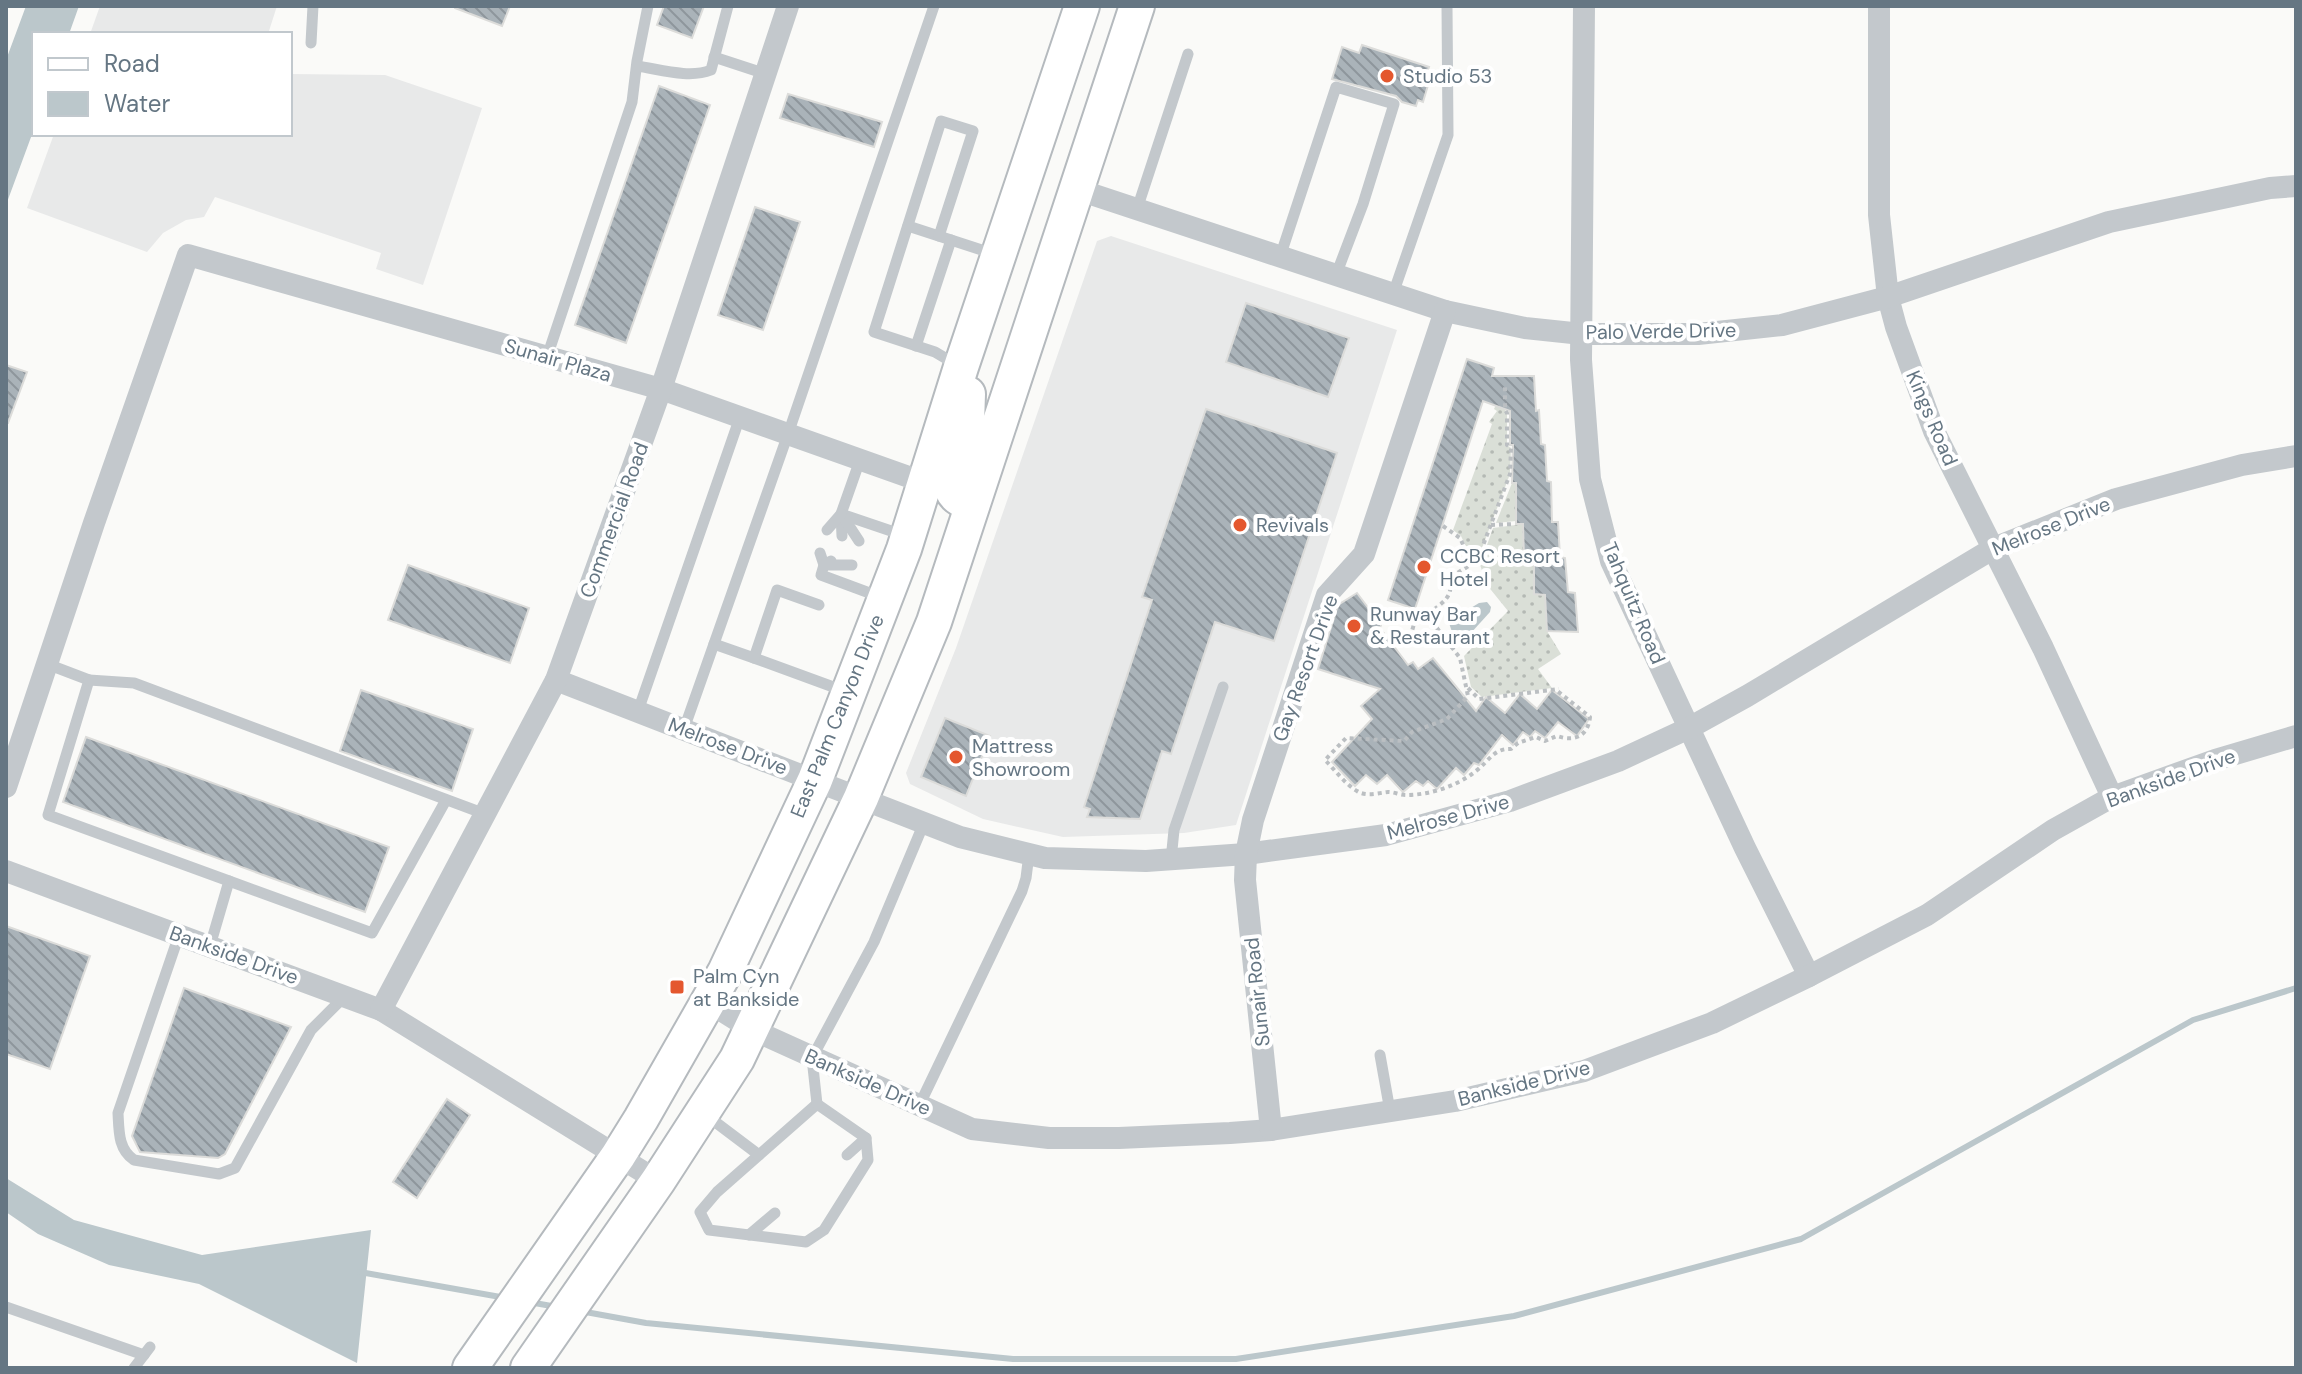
<svg xmlns="http://www.w3.org/2000/svg" width="2302" height="1374" font-family="'DM Sans',sans-serif">
<style>
.built{fill:#e8e9e9}
.grass{fill:url(#grass-dots)}
.water{fill:#bbc7cb}
.lines{fill:none;stroke-linecap:round;stroke-linejoin:round}
.stream{stroke:#bbc7cb;stroke-width:6}
.building{fill:url(#building-back-hatch);stroke:#dcdcda;stroke-width:2}
.primary-casing{stroke:#b5babe;stroke-width:38}
.path{stroke:#bbbfc2;stroke-width:4;stroke-dasharray:4 4;stroke-linecap:butt}
.lane{stroke:#c3c8cc;stroke-width:11}
.street{stroke:#c3c8cc;stroke-width:22}
.primary{stroke:#fff;stroke-width:34}
.poi-dot{fill:#e4572e;stroke:#fff;stroke-width:3}
.labels{text-anchor:middle;stroke-width:8;stroke-linejoin:round;paint-order:stroke}
.poi-label{font-size:20px;fill:#657683;stroke:#fff;text-anchor:start}
.street-label{font-size:20px;fill:#657683;stroke:#fff}
</style>
<defs>
<pattern id="grass-dots" width="8" height="8" patternUnits="userSpaceOnUse" patternTransform="scale(2)"><rect width="8" height="8" fill="#dadfd7"/><path d="M2 2h.1M6 6h.1" fill="none" stroke="#b4b9b4" stroke-width="1.8" stroke-linecap="round"/></pattern>
<pattern id="building-back-hatch" width="6" height="6" patternUnits="userSpaceOnUse" patternTransform="scale(2)"><rect width="6" height="6" fill="#aab3b9"/><path d="M-1 5l2 2M0 0l6 6M5-1l2 2" fill="none" stroke="#8e969c"/></pattern>
</defs>
<rect width="100%" height="100%" fill="#fafaf8"/>
<!-- built -->
<g class="built">
<polygon points="100,6 277,6 268,34 90,34"/>
<polygon points="290,74 385,75 482,108 423,285 376,269 381,253 215,197 204,217 186,220 163,233 147,252 27,208 54,134 290,134"/>
<polygon points="1111,236 1397,330 1236,825 1184,833 1063,837 983,819 910,784 906,773 956,648 1097,241"/>
</g>
<!-- grass -->
<g class="grass">
<polygon points="1505,385 1505,410 1507,413 1507,445 1511,448 1510,474 1482,548 1472,559 1461,536 1453,530 1492,424 1489,422 1497,411 1494,409"/>
<polygon points="1512,483 1522,483 1516,521 1496,523"/>
<polygon points="1523,524 1524,559 1534,559 1534,593 1545,595 1547,631 1561,654 1538,669 1552,688 1482,697 1471,687 1464,656 1508,611 1487,585 1478,559 1487,545 1493,528"/>
</g>
<!-- water -->
<g class="water">
<polygon points="26,6 79,6 69,34 34,34 34,129 6,205 6,60"/>
<polygon points="1487,602 1491,607 1490,612 1470,634 1462,637 1452,632 1449,623 1451,620 1479,603"/>
<polygon points="6,1178 74,1220 202,1255 371,1230 357,1363 199,1284 109,1265 38,1234 6,1212"/>
</g>
<g class="lines">
<!-- stream -->
<g class="stream">
<polyline points="360,1272 506,1298"/>
<polyline points="529,1302 557,1307"/>
<polyline points="580,1311 646,1323 1013,1359 1236,1359 1514,1316 1801,1239 2193,1020 2296,988"/>
</g>
</g>
<!-- building -->
<g class="building">
<polygon points="455,6 510,6 502,26 455,8"/>
<polygon points="664,6 704,6 692,38 657,25"/>
<polygon points="1362,45 1429,67 1427,73 1431,75 1423,102 1418,100 1416,106 1402,102 1396,96 1332,79 1342,47 1359,53"/>
<polygon points="659,86 710,105 626,343 575,325"/>
<polygon points="788,94 882,122 874,147 780,118"/>
<polygon points="755,207 800,222 763,330 718,315"/>
<polygon points="1246,303 1349,338 1328,397 1226,362"/>
<polygon points="1467,359 1494,368 1492,376 1534,376 1536,411 1539,410 1541,444 1545,445 1547,481 1551,482 1552,522 1558,522 1560,557 1565,558 1568,592 1575,593 1578,632 1547,631 1545,595 1534,594 1534,559 1524,559 1523,524 1516,524 1516,483 1512,483 1513,445 1510,445 1510,411 1483,401 1415,609 1388,600"/>
<polygon points="6,365 27,372 8,423 6,423"/>
<polygon points="1206,409 1337,453 1274,641 1215,622 1171,754 1162,751 1140,819 1087,817 1090,809 1084,807 1152,600 1142,597"/>
<polygon points="408,565 529,608 510,663 388,620"/>
<polygon points="1357,593 1381,625 1380,628 1408,665 1413,662 1418,669 1433,658 1476,711 1486,697 1505,713 1520,694 1537,709 1552,690 1589,719 1577,736 1558,722 1545,738 1535,731 1530,737 1523,732 1513,745 1502,735 1479,765 1474,763 1464,775 1456,768 1437,789 1428,781 1423,786 1416,781 1403,792 1387,775 1377,784 1366,775 1355,786 1332,762 1372,719 1361,706 1380,689 1318,669 1338,605"/>
<polygon points="361,690 473,729 452,791 340,751"/>
<polygon points="945,718 990,736 966,796 921,777"/>
<polygon points="86,737 389,847 365,912 63,802"/>
<polygon points="6,926 90,956 50,1069 6,1054"/>
<polygon points="184,988 291,1027 225,1154 218,1158 140,1152 132,1136"/>
<polygon points="447,1099 470,1115 417,1198 393,1182"/>
</g>
<g class="lines">
<!-- primary casing -->
<g class="primary-casing">
<g id="primary">
<path d="M968 394 967 423 950 480C951 496 959 499 972 505"/>
<polyline points="470,1368 618,1156 641,1119 725,972 815,780 904,549 961,367 1082,6"/>
<polyline points="528,1368 658,1181 737,1059 861,798 934,622 1137,6"/>
</g>
</g>
<!-- path -->
<g class="path">
<polyline points="1491,525 1514,524"/>
<polyline points="1443,526 1460,538 1472,564"/>
<path d="M1427 615 1460 658 1468 696 1447 719 1412 732 1404 741 1346 738 1325 760C1335 770 1345 784 1357 791 1366 797 1378 793 1388 792 1394 792 1400 795 1406 795 1430 795 1457 786 1476 771 1489 761 1494 748 1511 749L1518 743 1536 737 1545 741 1557 736C1575 742 1588 736 1590 717L1556 690"/>
<path d="M1408 645 1418 610 1427 615C1441 603 1455 598 1449 578L1472 564 1482 548 1510 474 1511 448 1507 445V413L1505 410V385"/>
<polyline points="1468,688 1479,699 1559,689"/>
</g>
<!-- lane -->
<g class="lane">
<polyline points="311,43 313,6"/>
<polyline points="714,57 766,74"/>
<path d="M637 66C659 69 689 79 711 70L728 6"/>
<polyline points="1137,209 1188,54"/>
<polyline points="908,226 994,254"/>
<polyline points="939,236 973,131 941,121 874,332 935,352 957,365"/>
<polyline points="1280,257 1336,87 1394,104 1363,204 1336,275"/>
<polyline points="1393,294 1448,135 1447,6"/>
<polyline points="916,346 951,240"/>
<polyline points="547,357 632,102 637,61 648,6"/>
<polyline points="860,460 841,514 903,535"/>
<polyline points="841,515 842,536"/>
<polyline points="842,515 859,541"/>
<polyline points="827,530 841,514"/>
<polyline points="820,553 824,565 831,561"/>
<polyline points="852,565 824,565 821,575 883,598"/>
<polyline points="819,605 777,590 754,658 847,692"/>
<polyline points="714,644 754,658"/>
<polyline points="47,664 89,680 48,815 229,881 210,946"/>
<polyline points="89,680 134,683 485,814"/>
<polyline points="638,711 740,417"/>
<polyline points="684,729 788,434 934,6"/>
<polyline points="1171,860 1174,830 1223,687"/>
<polyline points="229,881 372,933 446,800"/>
<path d="M179 935 118 1113C119 1131 118 1149 134 1160L219 1174 235 1168 311 1030 344 997"/>
<polyline points="1380,1055 1390,1111"/>
<polygon points="817,1104 866,1138 868,1160 824,1230 806,1242 709,1230 700,1212 717,1192"/>
<polyline points="817,1104 812,1058 874,942 924,823"/>
<polyline points="919,1106 1022,891 1026,878 1029,854"/>
<polyline points="706,1115 759,1155"/>
<polyline points="847,1155 866,1138"/>
<polyline points="749,1235 775,1213"/>
<polyline points="6,1307 144,1355"/>
<polyline points="134,1368 150,1347"/>
</g>
<!-- street -->
<g class="street">
<polyline points="1584,6 1581,360 1590,479 1611,561 1745,848 1809,976"/>
<polyline points="1879,6 1879,215 1888,297 1896,327 1934,431 2043,648 2112,797"/>
<polyline points="1076,189 1445,311 1525,328 1582,334 1698,334 1782,325 1888,297 2109,222 2270,188 2296,186"/>
<polyline points="556,680 960,837 1045,858 1146,861 1246,854 1386,835 1510,801 1618,761 1689,728 1747,696 1994,548 2116,499 2242,465 2296,456"/>
<polyline points="6,787 94,523 188,255 661,389 923,482"/>
<polyline points="6,871 381,1010 658,1181"/>
<polyline points="708,1002 751,1029 972,1129 1049,1138 1119,1138 1230,1133 1271,1130 1455,1101 1584,1071 1712,1023 1809,976 1927,915 2053,830 2112,797 2215,760 2296,736"/>
<polyline points="381,1010 556,680 661,389 788,6"/>
<polyline points="1271,1130 1245,880 1246,854 1253,820 1327,595 1364,554 1445,311"/>
</g>
<!-- primary -->
<use href="#primary" class="primary"/>
</g>
<!-- markers -->
<g class="poi-dot">
<circle cx="1387" cy="76" r="8"/>
<circle cx="1240" cy="525" r="8"/>
<circle cx="1424" cy="567" r="8"/>
<circle cx="1354" cy="626" r="8"/>
<circle cx="956" cy="757" r="8"/>
<rect x="669" y="979" width="16" height="16" rx="4"/>
</g>
<g class="labels">
<!-- poi labels -->
<g class="poi-label">
<text x="1403" y="83">Studio 53</text>
<text x="1256" y="532">Revivals</text>
<text x="1440" y="563">CCBC Resort<tspan x="1440" dy="23">Hotel</tspan></text>
<text x="1370" y="621">Runway Bar<tspan x="1370" dy="23">&amp; Restaurant</tspan></text>
<text x="972" y="753">Mattress<tspan x="972" dy="23">Showroom</tspan></text>
<text x="693" y="983">Palm Cyn<tspan x="693" dy="23">at Bankside</tspan></text>
</g>
<!-- street labels -->
<g class="street-label">
<text transform="translate(1661 331) rotate(-1)" y="7">Palo Verde Drive</text>
<text transform="translate(558 360) rotate(16)" y="7">Sunair Plaza</text>
<text transform="translate(1932 418) rotate(67)" y="7">Kings Road</text>
<text transform="translate(614 520) rotate(-70)" y="7">Commercial Road</text>
<text transform="translate(2051 526) rotate(-22)" y="7">Melrose Drive</text>
<text transform="translate(1634 603) rotate(67)" y="7">Tahquitz Road</text>
<text transform="translate(1305 668) rotate(-70)" y="7">Gay Resort Drive</text>
<text transform="translate(837 716) rotate(-68)" y="7">East Palm Canyon Drive</text>
<text transform="translate(728 746) rotate(21)" y="7">Melrose Drive</text>
<text transform="translate(2171 778) rotate(-20)" y="7">Bankside Drive</text>
<text transform="translate(1448 817) rotate(-15)" y="7">Melrose Drive</text>
<text transform="translate(234 955) rotate(20)" y="7">Bankside Drive</text>
<text transform="translate(1257 992) rotate(-96)" y="7">Sunair Road</text>
<text transform="translate(868 1082) rotate(24)" y="7">Bankside Drive</text>
<text transform="translate(1524 1083) rotate(-14)" y="7">Bankside Drive</text>
</g>
</g>
<!-- border -->
<rect width="2302" height="1374" fill="none" stroke="#657683" stroke-width="16"/>
<!-- legend -->
<rect x="32" y="32" width="260" height="104" fill="#ffffff" stroke="#c1c8cd" stroke-width="2"/>
<rect x="48" y="58" width="40" height="12" fill="#ffffff" stroke="#c1c8cd" stroke-width="2"/>
<text x="104" y="72" font-size="24" fill="#657683">Road</text>
<rect x="48" y="92" width="40" height="24" fill="#bbc7cb" stroke="#c1c8cd" stroke-width="2"/>
<text x="104" y="112" font-size="24" fill="#657683">Water</text>
</svg>
